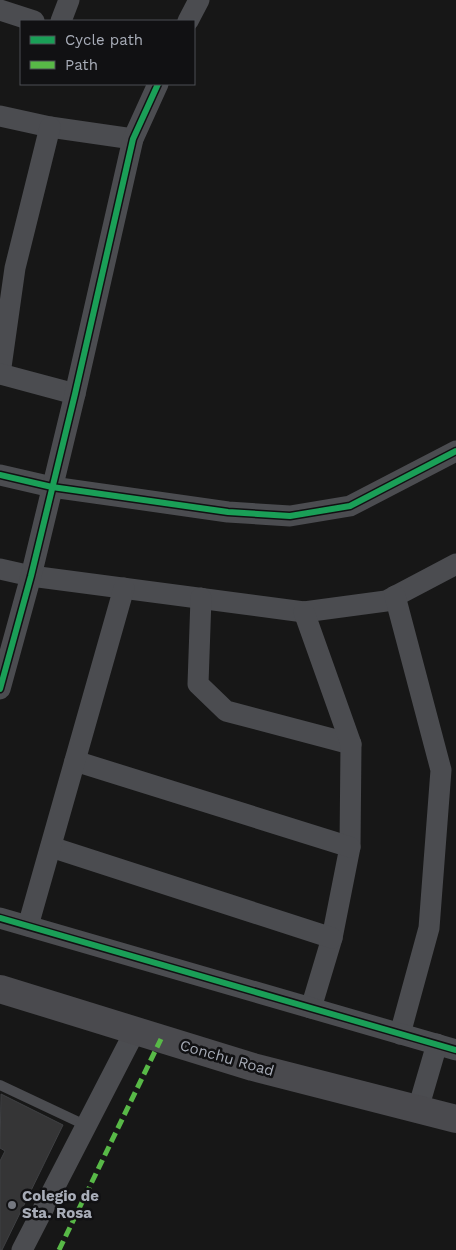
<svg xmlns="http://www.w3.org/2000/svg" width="456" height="1250" font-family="'Work Sans',sans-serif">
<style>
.building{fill:#353536;stroke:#3f4043}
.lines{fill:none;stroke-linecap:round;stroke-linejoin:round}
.service{stroke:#4b4c50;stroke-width:10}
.minor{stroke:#4b4c50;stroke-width:21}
.secondary{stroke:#4a4a4e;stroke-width:28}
.quiet{stroke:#58b947;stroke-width:5;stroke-dasharray:10 5;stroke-linecap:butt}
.cycleway-casing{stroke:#111113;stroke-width:9}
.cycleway{stroke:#1a9f57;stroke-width:6}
.poi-dot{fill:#757880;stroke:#111113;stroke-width:2}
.labels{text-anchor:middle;stroke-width:5;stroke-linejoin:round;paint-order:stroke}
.street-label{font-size:15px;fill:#a8adb8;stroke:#111113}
.poi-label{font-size:15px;font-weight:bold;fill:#a8adb8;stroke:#111113;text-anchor:start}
</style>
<rect width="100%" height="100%" fill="#171717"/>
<!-- building -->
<polygon class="building" points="1,1094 63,1125 2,1250 0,1250 0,1161 5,1151 0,1148"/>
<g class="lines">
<!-- service -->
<polyline class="service" points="0,1085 85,1125"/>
<!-- minor -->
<g class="minor">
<polyline points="0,10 34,21"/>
<polyline points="61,21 69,0"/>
<polyline points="188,21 199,0"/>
<polyline points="0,116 50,127 133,139"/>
<polyline points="0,374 15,268 50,127"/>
<polyline points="0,374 75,394"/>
<polyline points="0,475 52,487 228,512 290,516 350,506 456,451"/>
<polyline points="0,569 31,576 304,612 386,601 456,564"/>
<polyline points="395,596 441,770 429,928 400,1034"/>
<polyline points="201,598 198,684 226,711 351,744"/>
<polyline points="304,612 351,744 350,847 332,938 311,1008"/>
<polyline points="0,689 31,576 75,394 133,139 158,84"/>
<polyline points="75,761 350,847"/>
<polyline points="51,847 332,938"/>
<polyline points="0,918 456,1050"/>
<polyline points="28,926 124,588"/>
<polyline points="418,1109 437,1044"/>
<polyline points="22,1250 135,1031"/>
</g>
<!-- secondary -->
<polyline class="secondary" points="0,989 253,1067 456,1119"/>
<!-- quiet -->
<polyline class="quiet" points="59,1250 161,1039"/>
<!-- cycleway casing -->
<g class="cycleway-casing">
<g id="cycleway">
<polyline points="0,475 52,487 228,512 290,516 350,506 456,451"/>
<polyline points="0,689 31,576 75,394 133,139 158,84"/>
<polyline points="0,918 456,1050"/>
</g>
</g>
<!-- cycleway -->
<use href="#cycleway" class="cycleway"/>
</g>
<!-- markers -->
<circle class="poi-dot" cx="12" cy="1205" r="5"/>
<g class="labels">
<!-- street labels -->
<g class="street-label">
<text transform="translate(227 1058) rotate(16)" y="5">Conchu Road</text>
</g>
<!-- poi labels -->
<g class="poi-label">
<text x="22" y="1201">Colegio de<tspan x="22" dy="17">Sta. Rosa</tspan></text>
</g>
</g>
<!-- legend -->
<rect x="20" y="20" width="175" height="65" fill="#111113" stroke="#4d4f55"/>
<rect x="30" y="36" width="25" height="8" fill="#1a9f57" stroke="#4d4f55"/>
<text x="65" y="45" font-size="15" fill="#a8adb8">Cycle path</text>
<rect x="30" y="61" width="25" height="8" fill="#58b947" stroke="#4d4f55"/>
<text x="65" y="70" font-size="15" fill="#a8adb8">Path</text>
</svg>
